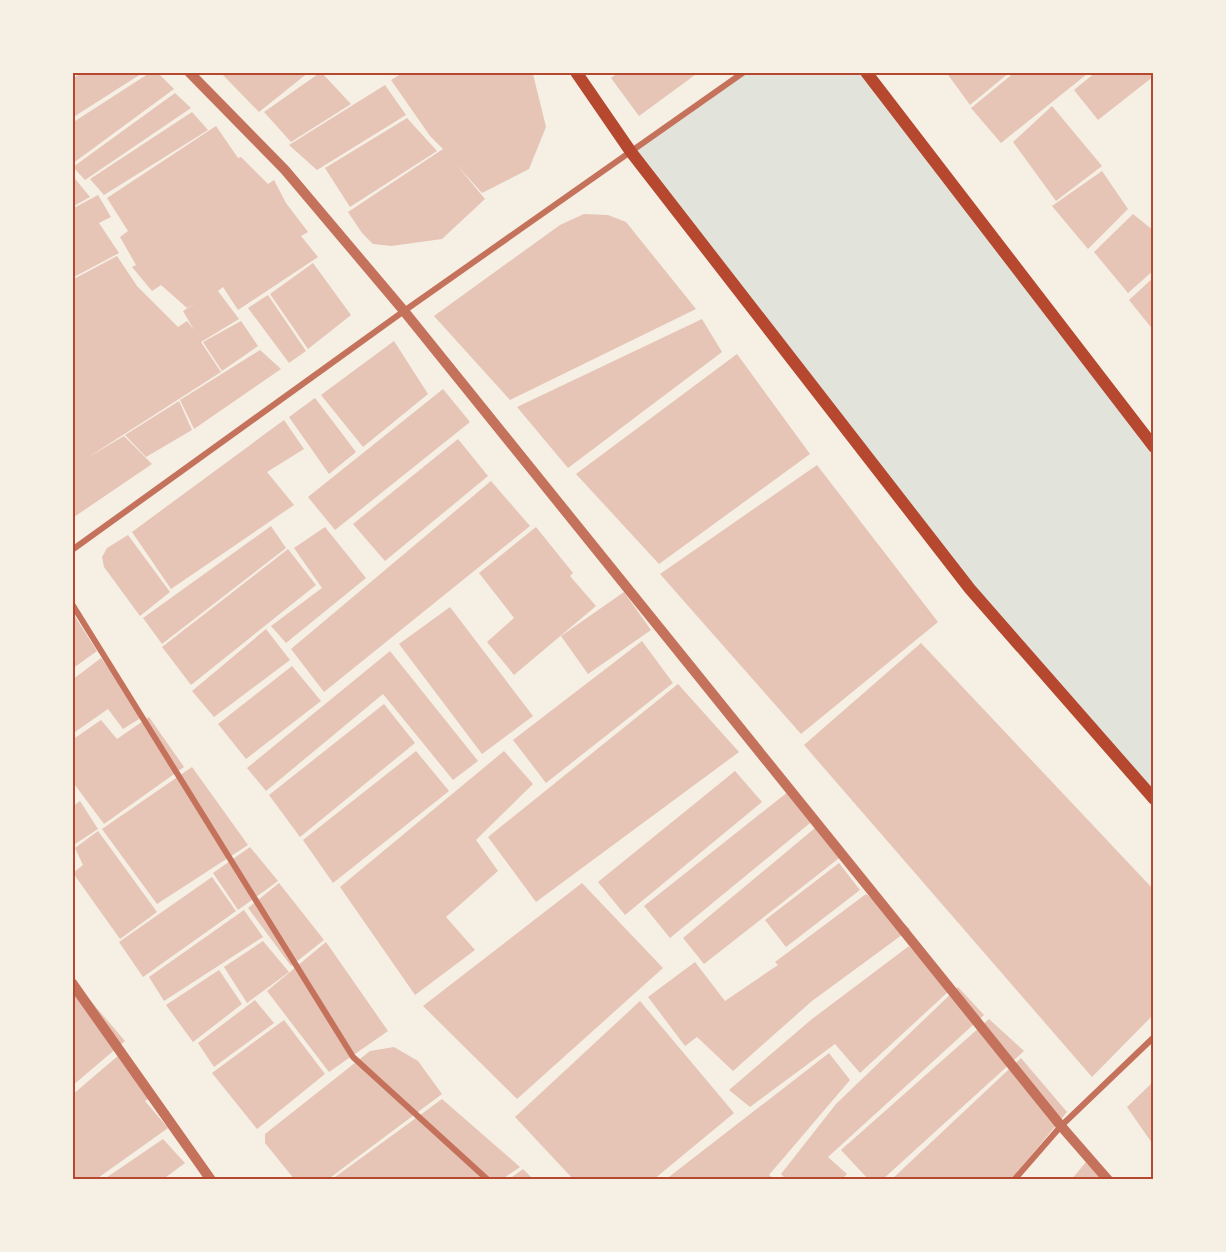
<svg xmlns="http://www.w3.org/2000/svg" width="1226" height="1252" font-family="Georgia,serif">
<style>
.green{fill:#e2e4dc}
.building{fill:#e6c5b7}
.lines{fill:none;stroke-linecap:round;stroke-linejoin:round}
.minor{stroke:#c5725c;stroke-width:6}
.tertiary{stroke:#c5725c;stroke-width:10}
.secondary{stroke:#b5482f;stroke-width:12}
.neatline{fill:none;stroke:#b5482f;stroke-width:2}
</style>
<rect width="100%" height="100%" fill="#f6efe4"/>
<!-- green -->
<polygon class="green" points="744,72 866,72 1154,447 1154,799 970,589 631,152"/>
<!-- building -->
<g class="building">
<polygon points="83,72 144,72 72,118 72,79"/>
<polygon points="151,72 157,72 174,89 72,164 72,123"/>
<polygon points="220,72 309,72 259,112"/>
<polygon points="321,72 351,104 291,142 264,112"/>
<polygon points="404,72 536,72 533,74 546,127 529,169 482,193 456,164 485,199 442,239 391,246 373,244 362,233 348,212 443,149 430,136 391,80"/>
<polygon points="619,72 699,72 639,116 611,78"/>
<polygon points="946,72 1010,72 970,105"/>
<polygon points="1015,72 1087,74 1001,143 971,108"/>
<polygon points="1096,72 1154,72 1154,76 1098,120 1074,90"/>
<polygon points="385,85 406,115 317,170 289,145"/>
<polygon points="175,93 191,108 85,180 73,167"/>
<polygon points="1052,106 1102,166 1056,201 1013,142"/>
<polygon points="192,112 208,130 104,195 90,179"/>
<polygon points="407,118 437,151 350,207 325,168"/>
<polygon points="216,126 238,158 241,157 268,184 274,180 286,203 308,232 301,236 318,257 238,310 223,287 218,291 239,319 201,342 221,372 87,458 124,436 152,464 74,517 72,280 117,256 137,286 178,327 187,321 194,330 183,311 197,302 187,308 161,285 152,291 132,267 136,265 120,237 128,231 107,198"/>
<polygon points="1102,171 1128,209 1088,249 1052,206"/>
<polygon points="72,175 90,197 72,207"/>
<polygon points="98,195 111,217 99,223 119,253 72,278 72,209"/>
<polygon points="584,214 608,215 626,222 696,309 510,400 434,316 560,225"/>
<polygon points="1133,214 1154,231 1154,270 1128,293 1094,252"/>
<polygon points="313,263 351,315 308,349 270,294"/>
<polygon points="1154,277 1154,331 1129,300"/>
<polygon points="268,295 306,351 289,363 248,308"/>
<polygon points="702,319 722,352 568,468 517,407"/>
<polygon points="241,321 258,346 222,371 203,342"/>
<polygon points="394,341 428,394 363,447 321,395"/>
<polygon points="260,350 281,369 194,429 180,400"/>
<polygon points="737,354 810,454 659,564 576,474"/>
<polygon points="443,389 470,422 335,530 308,497"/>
<polygon points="315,398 356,452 329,474 289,417"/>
<polygon points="179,401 192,430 146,457 125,435"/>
<polygon points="284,420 304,449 267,472 294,505 171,589 132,532"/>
<polygon points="458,439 488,476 385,561 353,524"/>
<polygon points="817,465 938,622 801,734 660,574"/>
<polygon points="491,481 530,526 324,692 291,649"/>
<polygon points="271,526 286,548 162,644 143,618"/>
<polygon points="325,527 366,578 286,643 271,626 322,588 294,548"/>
<polygon points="536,527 573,573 570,576 596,606 514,675 487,642 514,618 479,573"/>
<polygon points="128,535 170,592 140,616 104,567 102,557 107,548"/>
<polygon points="288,549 316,585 191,685 162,647"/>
<polygon points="624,592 651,630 588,674 561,636"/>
<polygon points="450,607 533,716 482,754 399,644"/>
<polygon points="72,612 97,651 72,669"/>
<polygon points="266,629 290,660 214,717 192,691"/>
<polygon points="642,641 673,683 546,783 513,740"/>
<polygon points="921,643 1154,890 1154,1014 1092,1077 804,745"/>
<polygon points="390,651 478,761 453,780 383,694 266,791 247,768"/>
<polygon points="101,658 144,716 123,729 108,709 72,734 72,680"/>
<polygon points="292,666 321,701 246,759 218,724"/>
<polygon points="678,684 739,752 536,902 488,837"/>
<polygon points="384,704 415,743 300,837 269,795"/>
<polygon points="149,717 184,767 104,824 72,781 72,740 101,720 117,739"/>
<polygon points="416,751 449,791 333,883 303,840"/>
<polygon points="504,751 533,784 476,840 498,871 446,917 475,950 415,995 340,887"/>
<polygon points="192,767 248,845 157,904 102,829"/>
<polygon points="735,771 762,802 625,915 598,882"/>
<polygon points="789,791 815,819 670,938 644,906"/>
<polygon points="80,801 98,829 72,846 72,807"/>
<polygon points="821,823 843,855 704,964 683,938"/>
<polygon points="98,831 157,912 120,939 73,873 83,865 75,848"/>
<polygon points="250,847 278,881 238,910 213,873"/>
<polygon points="839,863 860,890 786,947 765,920"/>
<polygon points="212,877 236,911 143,977 119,942"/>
<polygon points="279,883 324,940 291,966 248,908"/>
<polygon points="582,883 663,968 517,1099 423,1006"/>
<polygon points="866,894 910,929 812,1001 733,1071 697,1037 685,1046 648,997 695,962 725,1001 778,965 775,962"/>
<polygon points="244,910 263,937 164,1001 149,977"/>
<polygon points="263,941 289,972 247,1003 224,967"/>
<polygon points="326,942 388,1031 329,1072 267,991"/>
<polygon points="909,946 949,991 860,1073 835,1044 750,1107 729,1090 812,1019"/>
<polygon points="219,970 242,1004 193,1042 166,1005"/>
<polygon points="76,984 125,1041 72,1086 72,987"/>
<polygon points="958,987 984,1015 828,1157 847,1174 841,1180 787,1180 781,1174 836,1104"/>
<polygon points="255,1000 274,1023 214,1067 198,1043"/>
<polygon points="640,1001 734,1113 653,1180 574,1180 515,1117"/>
<polygon points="989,1019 1024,1051 882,1180 869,1180 841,1150"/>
<polygon points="284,1020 325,1074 257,1129 212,1073"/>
<polygon points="394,1047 418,1061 442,1094 327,1180 295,1180 265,1143 265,1134 370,1051"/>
<polygon points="829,1053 850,1080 769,1175 775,1180 665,1180"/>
<polygon points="119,1055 152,1096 145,1101 168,1128 95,1180 72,1180 72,1095"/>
<polygon points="1021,1058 1067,1112 1011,1180 891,1180"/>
<polygon points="1154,1081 1154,1146 1127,1107"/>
<polygon points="442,1099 520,1167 501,1180 331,1180"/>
<polygon points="163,1139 185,1163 162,1180 103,1180"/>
<polygon points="1091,1156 1115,1180 1071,1180"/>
<polygon points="523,1169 534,1180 508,1180"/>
</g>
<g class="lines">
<!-- minor -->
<g class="minor">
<polyline points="72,550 404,311 744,72"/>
<polyline points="72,604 353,1057 488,1180"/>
<polyline points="1014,1180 1061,1126 1154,1037"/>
</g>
<!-- tertiary -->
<g class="tertiary">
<polyline points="189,72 285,170 404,311 1061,1126 1108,1180"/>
<polyline points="72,983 211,1180"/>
</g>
<!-- secondary -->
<g class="secondary">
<polyline points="576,72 631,152 970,589 1154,799"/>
<polyline points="866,72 1154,447"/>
</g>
</g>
<!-- border -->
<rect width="1226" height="1252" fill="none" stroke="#f6efe4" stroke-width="147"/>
<rect x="74" y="74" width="1078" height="1104" class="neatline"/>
</svg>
